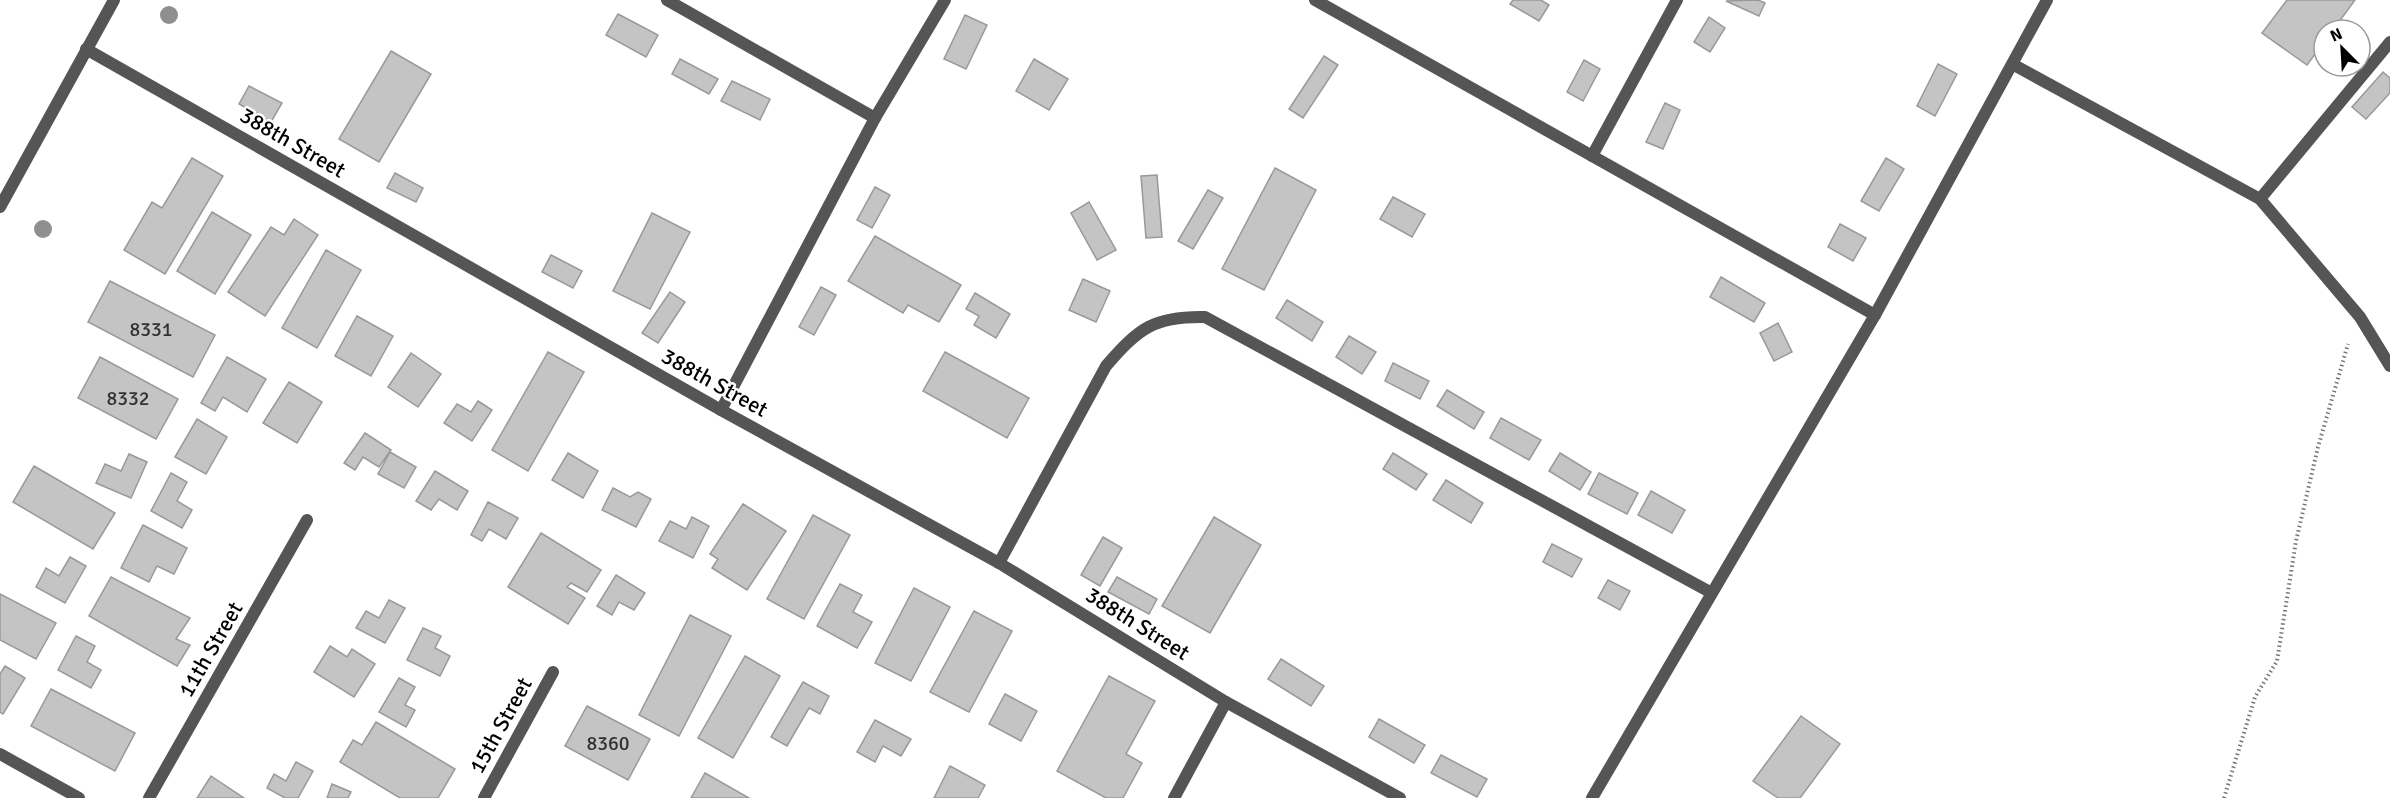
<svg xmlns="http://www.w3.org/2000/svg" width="2390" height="798" font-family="Signika,sans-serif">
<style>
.building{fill:#c4c4c4;stroke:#999;stroke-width:1.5}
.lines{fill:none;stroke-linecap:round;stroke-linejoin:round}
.path{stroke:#777;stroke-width:4;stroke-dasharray:1.5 3;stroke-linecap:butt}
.minor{stroke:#555;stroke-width:12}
.tertiary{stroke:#555;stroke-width:12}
.tree{fill:#8f8f8f}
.labels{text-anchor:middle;stroke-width:5;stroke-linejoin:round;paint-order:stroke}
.number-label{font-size:20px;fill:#313131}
.street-label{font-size:22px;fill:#000;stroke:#fff}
</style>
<rect width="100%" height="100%" fill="#fff"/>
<!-- building -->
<g class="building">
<polygon points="1513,0 1541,0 1549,5 1539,21 1510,4"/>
<polygon points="1758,0 1765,3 1759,16 1726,1"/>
<polygon points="2287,0 2355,0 2333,30 2324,30 2324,42 2307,65 2262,33"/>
<polygon points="618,14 658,35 646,57 606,35"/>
<polygon points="965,15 987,25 966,69 944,59"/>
<polygon points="1709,17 1725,28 1710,52 1694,42"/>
<polygon points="391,51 431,74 379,162 339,139"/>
<polygon points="1324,56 1338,65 1303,118 1289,109"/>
<polygon points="680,59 718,79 709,94 672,74"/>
<polygon points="1034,59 1068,79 1049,110 1016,91"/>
<polygon points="1584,60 1600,69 1583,101 1567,92"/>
<polygon points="1938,64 1957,74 1935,116 1917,106"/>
<polygon points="2383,72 2390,78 2390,93 2366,119 2352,107"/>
<polygon points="732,81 770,99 760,120 721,101"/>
<polygon points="249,86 282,103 271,122 239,104"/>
<polygon points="1665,103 1680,110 1663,149 1646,142"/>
<polygon points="192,158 223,176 165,274 124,250 152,202 162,208"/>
<polygon points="1886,158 1904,169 1879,211 1861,201"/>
<polygon points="1275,168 1316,190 1264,290 1222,269"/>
<polygon points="395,173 423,188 416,202 387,188"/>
<polygon points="1157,175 1162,237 1146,238 1141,176"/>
<polygon points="875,187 890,195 872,228 857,220"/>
<polygon points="1208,190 1223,198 1193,249 1178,241"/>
<polygon points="1393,197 1425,214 1412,237 1380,219"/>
<polygon points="1089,202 1116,250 1097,260 1071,213"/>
<polygon points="212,212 251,235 215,294 177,271"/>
<polygon points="652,213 690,232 650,309 613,291"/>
<polygon points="294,219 318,235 265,316 228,292 271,227 284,235"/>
<polygon points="1840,224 1866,238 1853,261 1828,247"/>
<polygon points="875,236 961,285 939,322 908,305 903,313 848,281"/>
<polygon points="326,250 361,270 317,348 282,328"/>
<polygon points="551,255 582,271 573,288 542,272"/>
<polygon points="1721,277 1765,303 1754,322 1710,297"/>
<polygon points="1083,279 1110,291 1096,322 1069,310"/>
<polygon points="110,281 215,335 193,377 88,322"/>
<polygon points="821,287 836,295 814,335 799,327"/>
<polygon points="670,292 685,302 658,343 642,333"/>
<polygon points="975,293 1010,314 996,338 974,325 979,316 966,309"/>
<polygon points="1287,300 1323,322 1312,341 1276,318"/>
<polygon points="357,316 393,336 371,376 335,356"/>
<polygon points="1778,323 1792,352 1774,361 1760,333"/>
<polygon points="1349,336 1376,352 1362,374 1336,357"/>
<polygon points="548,352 584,372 528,471 492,450"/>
<polygon points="945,352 1029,398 1007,438 923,391"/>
<polygon points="411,353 441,374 418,407 388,387"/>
<polygon points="100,357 178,399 156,439 78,398"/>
<polygon points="227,357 266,379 247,412 223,397 215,411 201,403"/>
<polygon points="1393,363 1429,381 1420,399 1385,381"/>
<polygon points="289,382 322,402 297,443 263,423"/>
<polygon points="1447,390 1484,412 1474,429 1437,406"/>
<polygon points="478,401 492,410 472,441 444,423 457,404 471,412"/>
<polygon points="1501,418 1541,440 1529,460 1490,438"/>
<polygon points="197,419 227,437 206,474 175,457"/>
<polygon points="365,433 391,450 379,467 363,457 355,470 344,463"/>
<polygon points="390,452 416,467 404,488 378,474"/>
<polygon points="568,453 598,471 583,498 552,480"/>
<polygon points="1393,453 1427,474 1416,490 1383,469"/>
<polygon points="1560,453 1591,472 1580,490 1549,471"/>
<polygon points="129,454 147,462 131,498 96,483 105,464 121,471"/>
<polygon points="34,466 115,513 93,549 13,502"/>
<polygon points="435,471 468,491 457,510 439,499 431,510 416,501"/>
<polygon points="171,473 187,482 177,501 192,510 182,528 151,511"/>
<polygon points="1599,473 1638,493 1627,514 1588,494"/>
<polygon points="1446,480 1483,503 1471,523 1433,500"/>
<polygon points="613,488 630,497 638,492 651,499 636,527 602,510"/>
<polygon points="1651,491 1685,510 1672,533 1638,515"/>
<polygon points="488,502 518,518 506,539 489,529 482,541 471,535"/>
<polygon points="743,504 786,531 747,590 712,568 718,559 710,554"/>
<polygon points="813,515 850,535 804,619 767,599"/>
<polygon points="692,517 709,526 693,558 659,541 670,521 686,529"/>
<polygon points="1214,517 1261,545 1210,633 1162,606"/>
<polygon points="143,525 187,548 174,574 157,566 149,582 121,568"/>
<polygon points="541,533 601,570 587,592 571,583 567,587 585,598 568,624 508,587"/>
<polygon points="1103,537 1122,548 1100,586 1081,575"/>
<polygon points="1552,544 1582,559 1572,577 1543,562"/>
<polygon points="70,557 86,566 65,603 36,587 46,568 59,576"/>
<polygon points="616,575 645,593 634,610 619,602 612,615 597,606"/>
<polygon points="111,577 190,618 176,639 190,645 177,666 89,616"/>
<polygon points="1117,577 1157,599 1149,614 1108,592"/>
<polygon points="1608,580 1630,591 1620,610 1598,598"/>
<polygon points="840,584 862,595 853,612 872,622 857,648 817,626"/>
<polygon points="914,588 950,607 911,681 875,663"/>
<polygon points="0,594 56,623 36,659 0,640"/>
<polygon points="389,600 405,608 385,643 356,628 366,611 379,618"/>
<polygon points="974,611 1012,631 969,712 930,692"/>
<polygon points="690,615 731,636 679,736 639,715"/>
<polygon points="423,628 441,636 435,648 450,656 440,676 407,660"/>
<polygon points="76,636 95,646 87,662 101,670 91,688 58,670"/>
<polygon points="330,646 347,657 352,649 375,664 354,697 314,672"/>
<polygon points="745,656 780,676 733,758 698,738"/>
<polygon points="1281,659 1324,686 1311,706 1268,679"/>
<polygon points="5,666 25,678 3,714 0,712 0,674"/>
<polygon points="1109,676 1155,701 1126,754 1142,763 1123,798 1106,798 1057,771"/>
<polygon points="399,678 415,687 405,705 415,710 406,727 379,712"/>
<polygon points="803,682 829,696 820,714 809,708 787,746 771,737"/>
<polygon points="51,689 135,733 115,771 31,726"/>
<polygon points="1005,694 1037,711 1021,741 989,724"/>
<polygon points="587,706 650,739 628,780 565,746"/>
<polygon points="1801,716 1840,744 1800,798 1778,798 1753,781"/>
<polygon points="1379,719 1425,745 1414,763 1369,737"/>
<polygon points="875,720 911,739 901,756 883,746 875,762 857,752"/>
<polygon points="376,722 455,769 438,798 400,798 340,762 353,740 362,745"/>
<polygon points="1441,755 1487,779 1477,797 1431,773"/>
<polygon points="296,762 313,771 298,798 285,798 267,788 274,774 286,781"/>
<polygon points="950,766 985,785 978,798 934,798"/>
<polygon points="705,773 749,798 691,798"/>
<polygon points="211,776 244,798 197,798"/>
<polygon points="332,784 351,792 348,798 327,798"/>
</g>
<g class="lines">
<!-- path -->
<polyline class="path" points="2224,798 2255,697 2277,661 2296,541 2318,447 2348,344"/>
<!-- minor -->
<g class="minor">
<polyline points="667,0 875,118"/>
<polyline points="1315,0 1875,315"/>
<polyline points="86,49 721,410 999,563 1226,702 1400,798"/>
<polyline points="2014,65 2260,199 2360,317 2390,366"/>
<polyline points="1592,156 1677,0"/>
<polyline points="2260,199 2390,42"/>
<polyline points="721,410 875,118 945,0"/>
<path d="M999 563 1106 366C1139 328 1154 316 1205 317L1710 592"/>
<polyline points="0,754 79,798"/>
<polyline points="149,798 307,520"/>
<polyline points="484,798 553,672"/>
<polyline points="1174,798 1226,702"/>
<polyline points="1592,798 1875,315 2047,0"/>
</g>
<!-- tertiary -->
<polyline class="tertiary" points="0,207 114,0"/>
</g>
<!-- trees -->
<g class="tree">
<circle cx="169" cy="15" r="9"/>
<circle cx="43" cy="229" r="9"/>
</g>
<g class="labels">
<!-- number labels -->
<g class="number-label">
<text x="151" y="336">8331</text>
<text x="128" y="405">8332</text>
<text x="608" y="750">8360</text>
</g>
<!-- street labels -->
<g class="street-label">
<text transform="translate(293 142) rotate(30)" y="8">388th Street</text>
<text transform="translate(715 382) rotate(29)" y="8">388th Street</text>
<text transform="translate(1138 623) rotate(32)" y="8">388th Street</text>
<text transform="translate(210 649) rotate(-60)" y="8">11th Street</text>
<text transform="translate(500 725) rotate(-61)" y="8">15th Street</text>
</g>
</g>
<!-- north arrow -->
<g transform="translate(2342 48) rotate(336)"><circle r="28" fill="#ffffff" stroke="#999999" stroke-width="1.5"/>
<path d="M0-4.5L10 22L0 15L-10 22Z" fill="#000000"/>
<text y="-9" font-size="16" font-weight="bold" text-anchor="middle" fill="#000000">N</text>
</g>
</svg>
